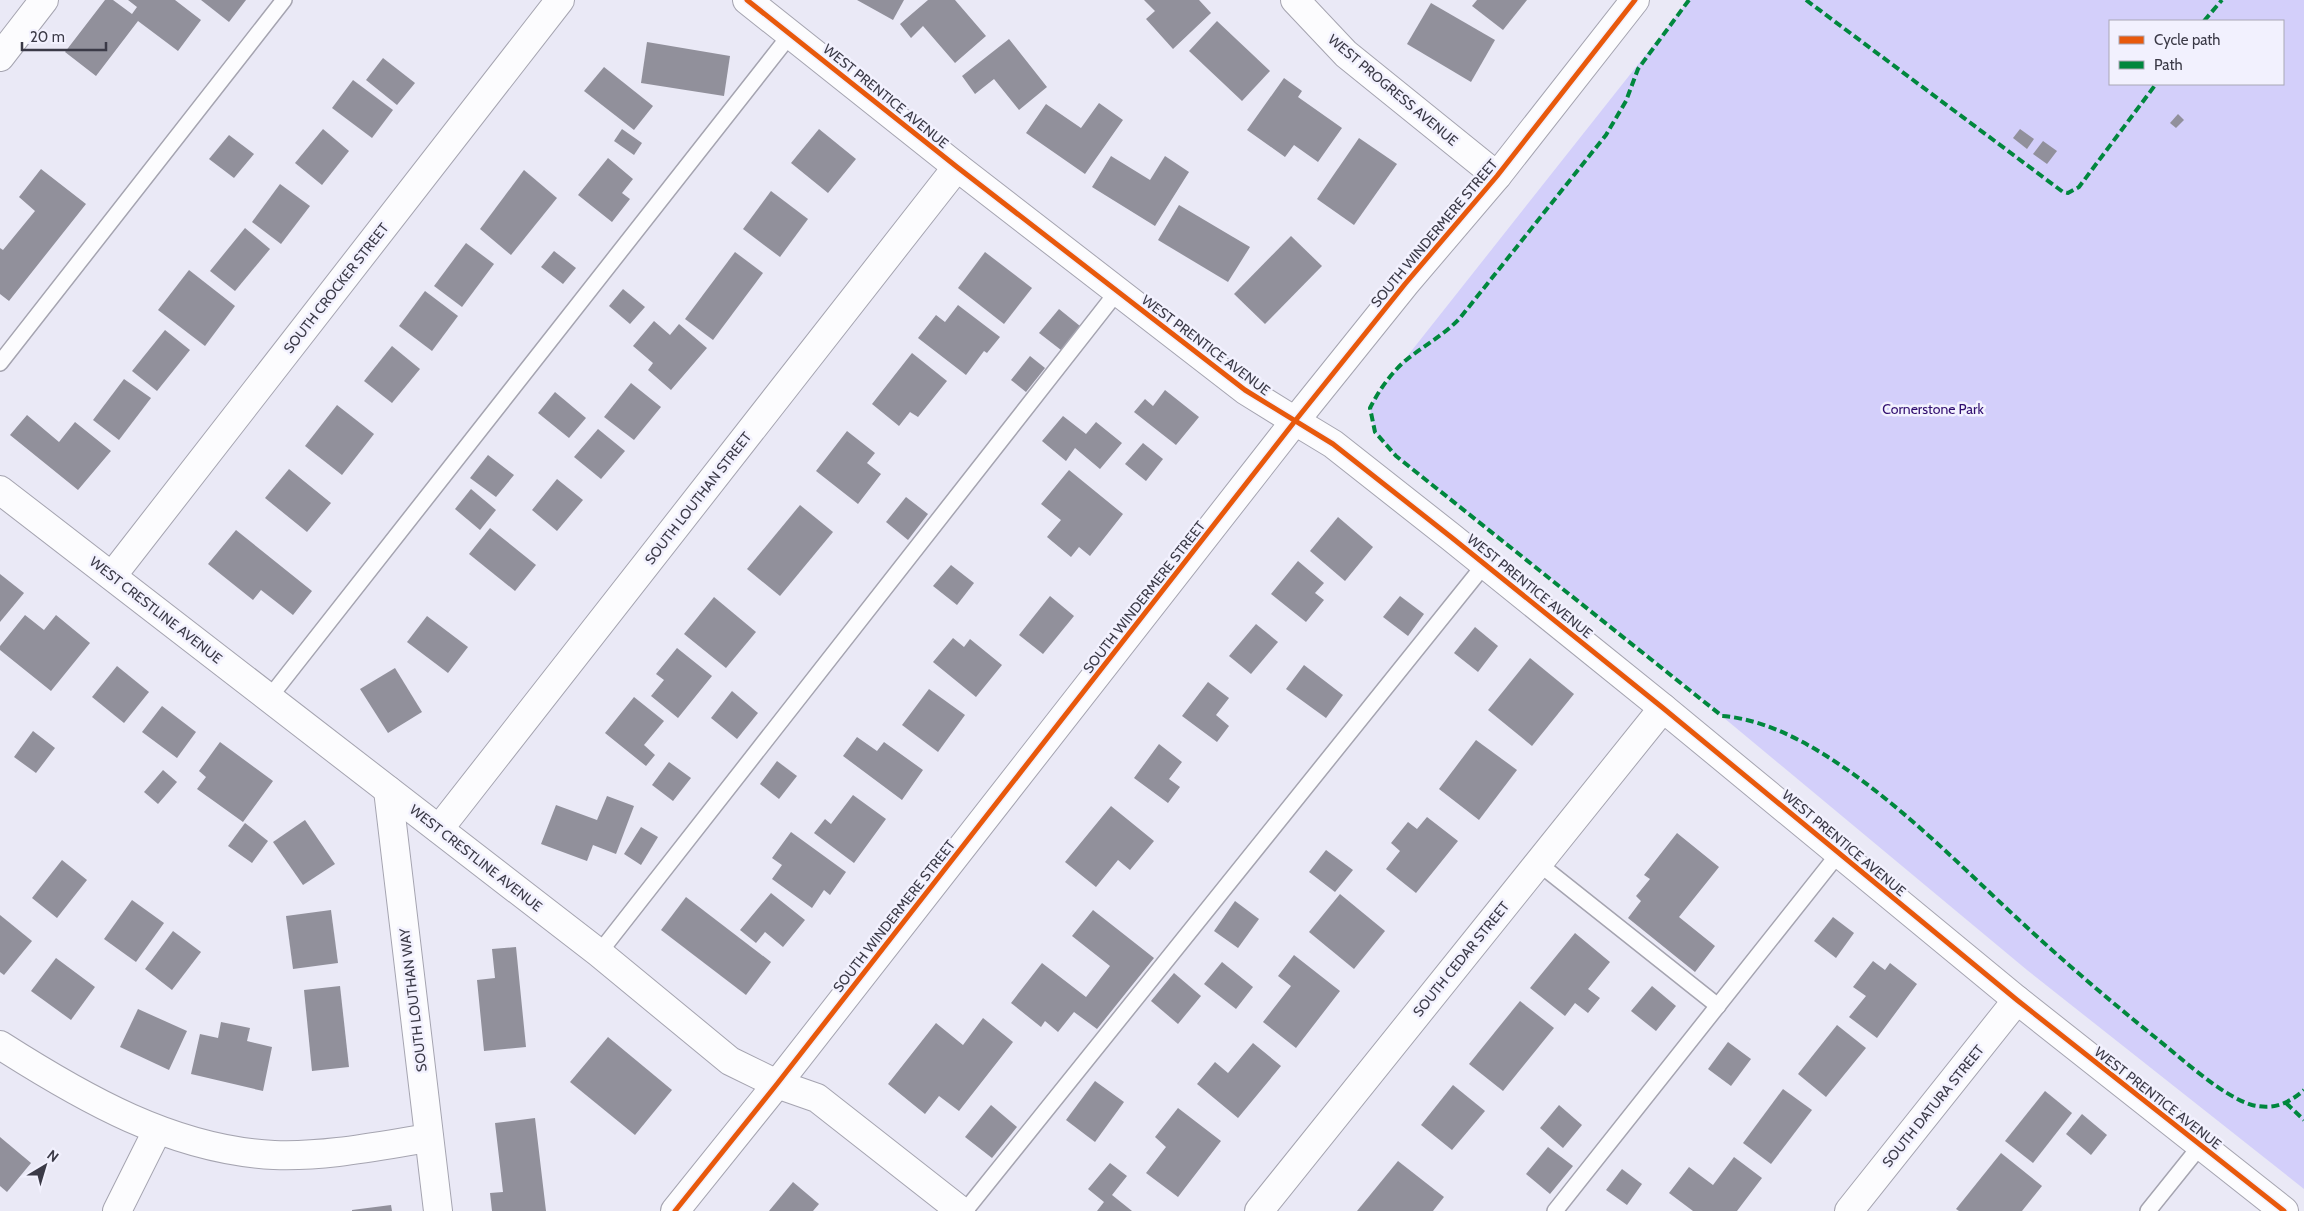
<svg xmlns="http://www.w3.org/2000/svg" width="2304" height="1211" font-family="Cabin,sans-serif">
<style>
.green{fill:#d3cffa;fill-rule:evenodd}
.building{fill:#91909b}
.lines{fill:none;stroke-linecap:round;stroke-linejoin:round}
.service-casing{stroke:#a5a4b0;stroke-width:18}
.minor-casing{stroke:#a5a4b0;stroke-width:30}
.tertiary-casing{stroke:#a5a4b0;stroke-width:30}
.service{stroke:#fcfcfe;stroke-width:15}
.minor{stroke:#fcfcfe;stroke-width:28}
.tertiary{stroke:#fcfcfe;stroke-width:28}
.quiet{stroke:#00873e;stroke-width:4;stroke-dasharray:8 4;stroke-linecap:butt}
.cycleway-casing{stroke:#f2f1fe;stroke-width:8}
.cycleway{stroke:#e8590c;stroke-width:5}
.labels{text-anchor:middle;stroke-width:5;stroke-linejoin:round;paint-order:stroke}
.street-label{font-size:14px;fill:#3b3a47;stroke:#f2f1fe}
.park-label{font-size:14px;fill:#300e6f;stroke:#f2f1fe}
</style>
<rect width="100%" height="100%" fill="#eae9f6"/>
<!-- green -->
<path class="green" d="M1689 0H2304V1189L2027 970 1664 668 1396 456 1375 432 1370 408 1375 397ZM2110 21H2283V84H2110Z"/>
<!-- building -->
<g class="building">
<polygon points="105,0 113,0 132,14 137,7 128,0 175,0 201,20 178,51 138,21 96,76 65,52"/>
<polygon points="201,0 246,0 229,22"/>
<polygon points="857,0 904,0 893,20"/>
<polygon points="928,0 955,0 986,36 955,63 923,26 911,38 900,24"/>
<polygon points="1144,0 1199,0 1211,13 1173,49 1146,19 1155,11"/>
<polygon points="1477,0 1527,0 1503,30 1472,6"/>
<polygon points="1431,3 1495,40 1471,82 1407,44"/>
<polygon points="1217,21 1270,71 1242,101 1189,51"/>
<polygon points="1009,39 1047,87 1019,110 994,79 975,94 962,76"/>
<polygon points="647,42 730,56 724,96 641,83"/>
<polygon points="383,58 415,83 397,105 366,80"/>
<polygon points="604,67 653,106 634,130 584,91"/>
<polygon points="1284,78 1302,91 1298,97 1342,128 1318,162 1294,145 1285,157 1247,130"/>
<polygon points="353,80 393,110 372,138 332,108"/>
<polygon points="1099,103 1123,120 1085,174 1026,133 1046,104 1081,128"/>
<polygon points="2178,114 2184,120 2176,128 2170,123"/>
<polygon points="323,129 349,151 322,185 295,163"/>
<polygon points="622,129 642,143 634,155 614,141"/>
<polygon points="819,129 856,159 828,193 791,163"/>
<polygon points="2020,129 2034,139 2027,149 2013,138"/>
<polygon points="229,135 254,154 234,178 209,159"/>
<polygon points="1359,138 1397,164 1354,225 1317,199"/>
<polygon points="2043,141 2057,151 2047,164 2033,154"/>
<polygon points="1111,156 1150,180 1165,156 1189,172 1155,226 1092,187"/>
<polygon points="608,158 633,179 622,193 630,199 612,222 578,195"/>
<polygon points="41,169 86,204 9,301 0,294 0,248 3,250 35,211 19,197"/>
<polygon points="524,170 557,198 511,255 480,229"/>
<polygon points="280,184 310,206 281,244 252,222"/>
<polygon points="771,191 808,219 780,257 743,229"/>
<polygon points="1179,205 1250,247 1228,282 1158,240"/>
<polygon points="245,228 270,249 235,291 210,271"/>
<polygon points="1291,236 1322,266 1265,324 1234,294"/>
<polygon points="466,243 494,264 462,307 434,286"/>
<polygon points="554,251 576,268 563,284 541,267"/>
<polygon points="735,252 763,273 713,340 685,319"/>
<polygon points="985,252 1032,288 1004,324 958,288"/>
<polygon points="189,270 235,306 205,346 158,310"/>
<polygon points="623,289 645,307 630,324 609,306"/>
<polygon points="425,291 458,316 432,351 399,326"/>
<polygon points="958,305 1000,337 987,353 984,351 966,375 918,338 936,315 945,322"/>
<polygon points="1059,309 1080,326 1061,350 1039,333"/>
<polygon points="654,321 670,335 679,324 707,348 671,390 648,370 653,363 633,346"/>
<polygon points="165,330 190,350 157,391 132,371"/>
<polygon points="392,346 420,369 392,403 364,381"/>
<polygon points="912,353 947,381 918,417 910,412 899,426 872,404"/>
<polygon points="1030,356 1045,368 1026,392 1011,380"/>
<polygon points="124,379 151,398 119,440 93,420"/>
<polygon points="631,383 661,407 634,440 604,417"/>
<polygon points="1165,390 1199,417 1176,445 1134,412 1145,399 1153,406"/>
<polygon points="555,392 586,418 569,438 538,413"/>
<polygon points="337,405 374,434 342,475 305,446"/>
<polygon points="27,415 59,442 75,422 111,451 78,490 10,435"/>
<polygon points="1063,416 1086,434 1096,422 1122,443 1100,469 1075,448 1066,461 1042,441"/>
<polygon points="598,429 625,451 601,479 574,457"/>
<polygon points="847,431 875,453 867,463 881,474 858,504 816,471"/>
<polygon points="1143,443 1163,459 1146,481 1125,464"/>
<polygon points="488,455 514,475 496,497 470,478"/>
<polygon points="289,469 331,503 307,532 265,498"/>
<polygon points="1069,470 1123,514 1090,556 1079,547 1071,557 1047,537 1061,520 1041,504"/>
<polygon points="557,479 583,500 557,531 532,510"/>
<polygon points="471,489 496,510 480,530 455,509"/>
<polygon points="906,497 928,514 908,540 886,522"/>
<polygon points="800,505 833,532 780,596 747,569"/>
<polygon points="1338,517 1373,547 1345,581 1310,551"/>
<polygon points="490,528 536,565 515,591 469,554"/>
<polygon points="236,530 312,591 293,615 261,590 253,600 208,564"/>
<polygon points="1298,561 1324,583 1315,593 1324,600 1306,622 1271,594"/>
<polygon points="951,565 974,583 957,605 933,586"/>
<polygon points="0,574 24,593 0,622"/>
<polygon points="1050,596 1074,616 1043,654 1019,635"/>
<polygon points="1400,596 1424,614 1408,636 1383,617"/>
<polygon points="714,597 756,632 726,668 684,634"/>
<polygon points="25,615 44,630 56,615 90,643 51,691 0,650 0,646"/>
<polygon points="427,616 468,647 448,673 407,642"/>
<polygon points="1256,624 1278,642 1251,674 1229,656"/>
<polygon points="1475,627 1498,646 1478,672 1454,653"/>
<polygon points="953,638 964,647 970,639 1002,665 976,697 933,662"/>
<polygon points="677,648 712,676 678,718 651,696 664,680 656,674"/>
<polygon points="1530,658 1574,694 1532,746 1488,710"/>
<polygon points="1304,665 1343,695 1326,718 1286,689"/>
<polygon points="117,666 149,692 124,723 92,697"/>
<polygon points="395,668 422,712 388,733 360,689"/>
<polygon points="1208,682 1229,698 1216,715 1229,726 1217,742 1182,716"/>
<polygon points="929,689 965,715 938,752 902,725"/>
<polygon points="732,691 758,713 737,739 711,718"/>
<polygon points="634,697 664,721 644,745 655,755 646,766 605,733"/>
<polygon points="162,706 196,732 177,758 142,732"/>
<polygon points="33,731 55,748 36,773 14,757"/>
<polygon points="857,737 877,751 884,742 923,770 902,800 843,756"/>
<polygon points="1476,740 1517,770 1479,820 1439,789"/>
<polygon points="220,742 273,781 243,822 197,789 206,777 199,771"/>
<polygon points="1159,744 1182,762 1169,779 1180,787 1168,803 1134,778"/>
<polygon points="777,761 797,776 779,799 760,784"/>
<polygon points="669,762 691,778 673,801 652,785"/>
<polygon points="163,770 177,782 158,804 144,792"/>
<polygon points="853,795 886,819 854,863 814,833 825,819 831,824"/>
<polygon points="607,796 634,806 616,854 593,845 587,861 541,844 556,805 597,820"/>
<polygon points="1111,806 1154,841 1130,870 1118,860 1096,887 1065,862"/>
<polygon points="1427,817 1458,841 1416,893 1386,869 1400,851 1391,843 1408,822 1417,829"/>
<polygon points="305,820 335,864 303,885 273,842"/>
<polygon points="245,823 268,841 252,863 228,846"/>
<polygon points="641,827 658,837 641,865 624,854"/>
<polygon points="791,832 846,872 830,895 824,890 812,908 772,879 782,865 772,858"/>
<polygon points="1677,833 1719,867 1679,917 1715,946 1695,972 1628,918 1641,901 1636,896 1650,879 1644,875"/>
<polygon points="1326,850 1353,870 1335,892 1309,872"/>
<polygon points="62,860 87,880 57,918 32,898"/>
<polygon points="771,893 805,920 783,947 765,932 756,943 740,930"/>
<polygon points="1340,894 1385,931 1354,969 1309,932"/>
<polygon points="686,897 771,962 746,995 661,930"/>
<polygon points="132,900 164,923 136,962 104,939"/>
<polygon points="1235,901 1259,919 1238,948 1214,931"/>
<polygon points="331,910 338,963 293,969 286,916"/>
<polygon points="1093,910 1154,958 1097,1029 1074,1012 1058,1032 1045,1021 1041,1027 1011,1003 1042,963 1086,997 1110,966 1072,936"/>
<polygon points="0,915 32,941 4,975 0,972"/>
<polygon points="1833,917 1854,933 1836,958 1814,941"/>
<polygon points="173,931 201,952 172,990 145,969"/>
<polygon points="1575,933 1610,962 1588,989 1600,998 1588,1013 1575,1003 1565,1016 1530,988"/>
<polygon points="516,947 526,1047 484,1051 477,980 495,978 492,949"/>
<polygon points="1294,955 1340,991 1296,1048 1263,1022 1291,986 1278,976"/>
<polygon points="56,958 95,987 71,1020 31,991"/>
<polygon points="1873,961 1885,970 1890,963 1917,984 1877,1038 1849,1017 1866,996 1853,987"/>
<polygon points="1222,962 1253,987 1236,1009 1204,984"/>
<polygon points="1174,973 1201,996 1178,1024 1151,1001"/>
<polygon points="340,986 349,1067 312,1071 304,990"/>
<polygon points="1652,986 1676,1006 1656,1031 1631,1011"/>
<polygon points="1520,1001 1554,1028 1503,1091 1469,1064"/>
<polygon points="138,1009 187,1031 169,1070 120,1047"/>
<polygon points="983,1018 1013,1042 959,1111 939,1096 925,1114 888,1084 936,1023 963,1045"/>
<polygon points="221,1022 250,1028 247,1041 272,1047 263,1091 191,1074 200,1034 218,1038"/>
<polygon points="1837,1025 1866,1048 1826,1097 1798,1074"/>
<polygon points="608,1037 672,1090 635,1135 570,1082"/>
<polygon points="1728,1042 1751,1059 1731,1086 1708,1069"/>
<polygon points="1253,1043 1281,1066 1238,1118 1197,1084 1215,1062 1228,1073"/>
<polygon points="1095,1081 1124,1102 1095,1142 1066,1120"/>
<polygon points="1453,1085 1485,1111 1452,1150 1421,1125"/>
<polygon points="1783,1089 1812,1110 1771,1164 1743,1143"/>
<polygon points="2045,1091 2072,1113 2033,1163 2005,1141"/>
<polygon points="991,1105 1017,1127 992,1158 965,1137"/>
<polygon points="1559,1105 1582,1125 1563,1148 1540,1128"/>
<polygon points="1178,1108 1221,1141 1178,1197 1146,1173 1166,1147 1155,1137"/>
<polygon points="2082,1114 2107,1135 2091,1155 2066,1134"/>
<polygon points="535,1118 546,1211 492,1211 490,1193 503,1192 495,1123"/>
<polygon points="0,1137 31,1163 7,1192 0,1186"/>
<polygon points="1548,1147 1573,1166 1550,1194 1526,1174"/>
<polygon points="2001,1153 2042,1186 2022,1211 1959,1211 1956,1209"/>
<polygon points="1734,1157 1762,1178 1737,1211 1693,1211 1669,1193 1689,1167 1713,1185"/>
<polygon points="1398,1161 1444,1197 1433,1211 1357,1211"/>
<polygon points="1110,1163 1127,1176 1112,1195 1132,1211 1097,1211 1104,1202 1088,1189"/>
<polygon points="1622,1169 1642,1184 1627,1205 1606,1190"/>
<polygon points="793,1182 819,1204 813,1211 769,1211"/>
<polygon points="391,1205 392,1211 352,1211 352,1210"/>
</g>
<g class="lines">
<!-- service casing -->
<g class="service-casing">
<g id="service">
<polyline points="0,363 284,0"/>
<polyline points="269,698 790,35"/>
<polyline points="1538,863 1718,1006"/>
<polyline points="599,953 1117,292"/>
<polyline points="965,1211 1485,564"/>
<polyline points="1555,1211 1839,853"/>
<polyline points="2148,1211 2201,1145"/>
</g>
</g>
<!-- minor casing -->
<g class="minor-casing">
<g id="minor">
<polyline points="747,0 957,167 1245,390 1295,421"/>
<polyline points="1295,0 1346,54 1497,176"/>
<polyline points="0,57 44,0"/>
<polyline points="0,490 599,953 730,1061 777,1084 817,1098 961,1211"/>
<polyline points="112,576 560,0"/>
<polyline points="388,790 438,1211"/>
<polyline points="439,829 957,167"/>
<path d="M0 1045C83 1098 173 1150 274 1155 326 1157 378 1146 429 1138"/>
<polyline points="117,1211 157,1131"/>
<polyline points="1259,1211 1663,708"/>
<polyline points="1849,1211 2017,1000"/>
</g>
</g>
<!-- tertiary casing -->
<g class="tertiary-casing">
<g id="tertiary">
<polyline points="1295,421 1333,444 1451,537 1663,708 2017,1000 2284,1211"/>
<polyline points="675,1211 777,1084 1295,421 1405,284 1497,176 1635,0"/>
</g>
</g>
<!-- service -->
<use href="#service" class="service"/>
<!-- minor -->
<use href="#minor" class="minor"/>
<!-- tertiary -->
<use href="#tertiary" class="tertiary"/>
<!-- quiet -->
<g class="quiet">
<path d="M1689 0 1638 69 1626 101 1606 135 1460 318C1446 333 1430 342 1414 354 1395 367 1380 388 1370 408L1375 432 1396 456 1722 716C1824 723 1945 852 2019 920 2063 961 2109 1000 2156 1038 2181 1058 2222 1096 2252 1105 2273 1110 2288 1104 2304 1090"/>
<polyline points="1806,0 2063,192 2068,193 2079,187 2156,84"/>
<polyline points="2204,21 2222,0"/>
<polyline points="2286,1103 2304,1120"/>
</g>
<!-- cycleway casing -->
<g class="cycleway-casing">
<g id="cycleway">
<polyline points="747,0 957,167 1245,390 1333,444 1451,537 1663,708 2017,1000 2284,1211"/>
<polyline points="675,1211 777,1084 1295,421 1405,284 1497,176 1635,0"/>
</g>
</g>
<!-- cycleway -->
<use href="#cycleway" class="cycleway"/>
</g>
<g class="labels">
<!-- street labels -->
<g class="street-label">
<text transform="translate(1393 90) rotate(40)" y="5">WEST PROGRESS AVENUE</text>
<text transform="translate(886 96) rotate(39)" y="5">WEST PRENTICE AVENUE</text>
<text transform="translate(1434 233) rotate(-50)" y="5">SOUTH WINDERMERE STREET</text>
<text transform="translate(336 288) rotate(-52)" y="5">SOUTH CROCKER STREET</text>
<text transform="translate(1206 345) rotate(37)" y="5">WEST PRENTICE AVENUE</text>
<text transform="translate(698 498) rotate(-52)" y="5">SOUTH LOUTHAN STREET</text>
<text transform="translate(1530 586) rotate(39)" y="5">WEST PRENTICE AVENUE</text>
<text transform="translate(1144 597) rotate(-52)" y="5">SOUTH WINDERMERE STREET</text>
<text transform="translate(156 610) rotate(38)" y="5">WEST CRESTLINE AVENUE</text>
<text transform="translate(1844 843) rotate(40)" y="5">WEST PRENTICE AVENUE</text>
<text transform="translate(476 858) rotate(38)" y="5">WEST CRESTLINE AVENUE</text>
<text transform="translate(894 916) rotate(-52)" y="5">SOUTH WINDERMERE STREET</text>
<text transform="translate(1461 959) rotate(-51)" y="5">SOUTH CEDAR STREET</text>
<text transform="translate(413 1000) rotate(-97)" y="5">SOUTH LOUTHAN WAY</text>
<text transform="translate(2158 1098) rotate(38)" y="5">WEST PRENTICE AVENUE</text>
<text transform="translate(1933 1106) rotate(-51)" y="5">SOUTH DATURA STREET</text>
</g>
<!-- park labels -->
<g class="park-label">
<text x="1933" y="414">Cornerstone Park</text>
</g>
</g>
<!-- legend -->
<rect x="2109" y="20" width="175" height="65" fill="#f2f1fe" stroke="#a9a8b5"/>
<rect x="2119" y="36" width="25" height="8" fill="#e8590c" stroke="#a9a8b5"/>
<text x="2154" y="45" font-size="15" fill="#3b3a47">Cycle path</text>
<rect x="2119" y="61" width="25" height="8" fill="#00873e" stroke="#a9a8b5"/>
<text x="2154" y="70" font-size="15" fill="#3b3a47">Path</text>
<!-- north arrow -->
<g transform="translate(45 1166) rotate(38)" stroke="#f2f1fe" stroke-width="4" paint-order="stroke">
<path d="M0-4L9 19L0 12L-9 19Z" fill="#3b3a47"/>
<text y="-8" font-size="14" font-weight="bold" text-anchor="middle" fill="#3b3a47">N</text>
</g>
<!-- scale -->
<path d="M22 42v8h84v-8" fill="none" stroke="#3b3a47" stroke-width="2.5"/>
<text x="30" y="42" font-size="15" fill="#3b3a47" stroke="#f2f1fe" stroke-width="4" paint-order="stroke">20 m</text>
</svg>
